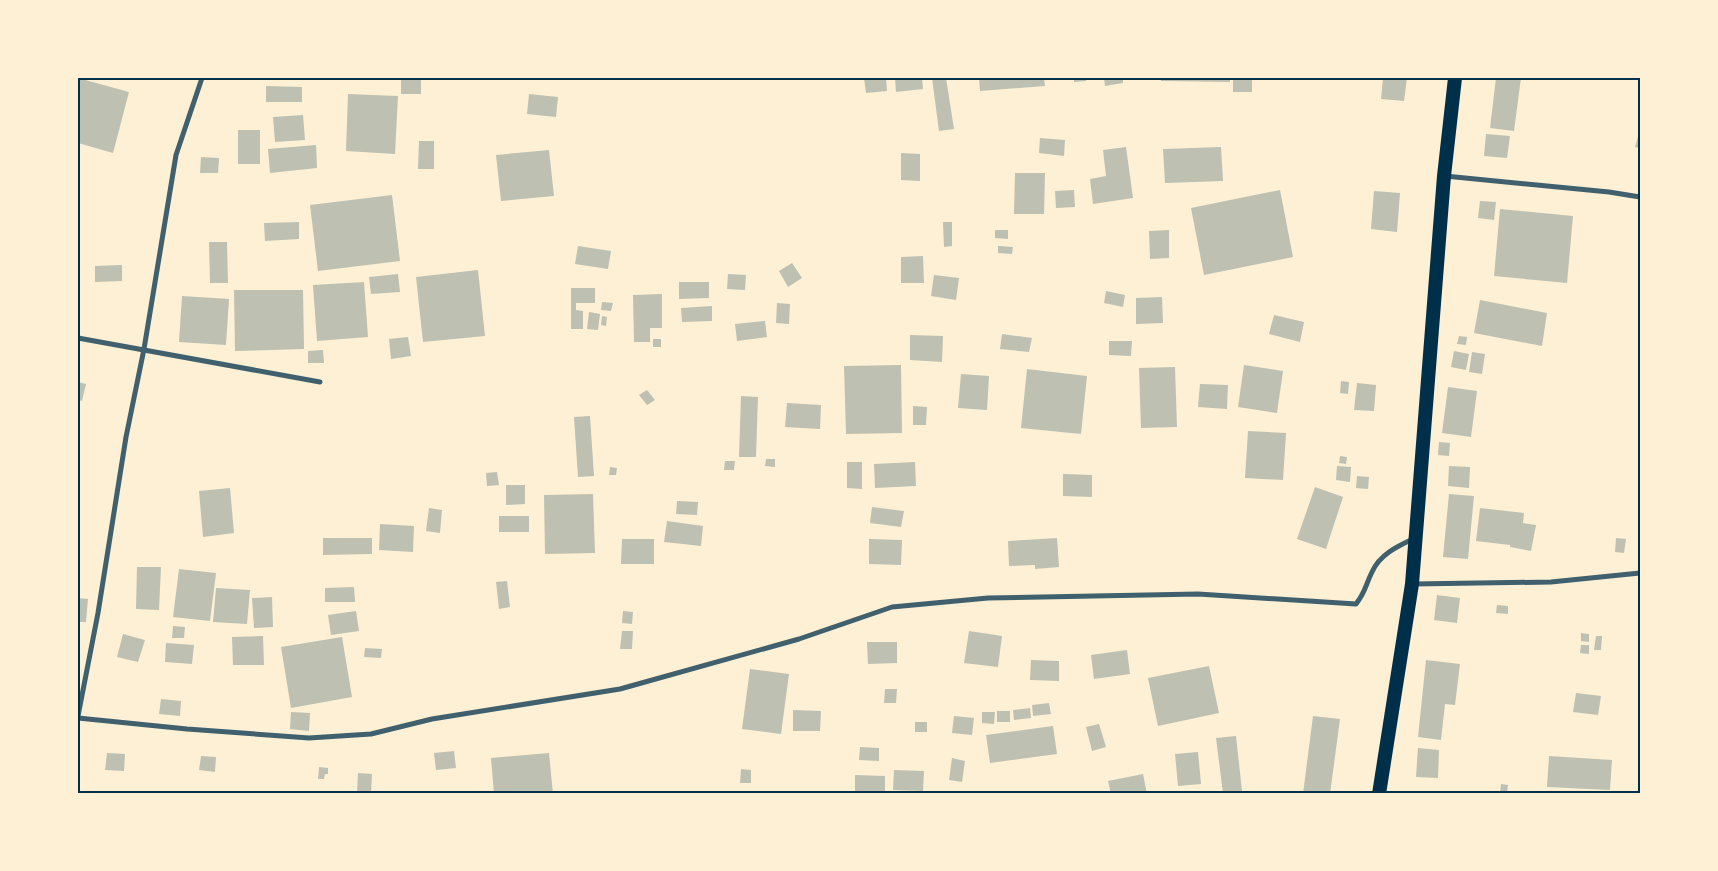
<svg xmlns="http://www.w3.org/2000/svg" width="1718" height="871" font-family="Roboto,sans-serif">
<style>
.building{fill:#bec0b2}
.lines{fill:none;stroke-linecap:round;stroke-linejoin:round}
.minor{stroke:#3f606c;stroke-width:5}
.trunk{stroke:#003049;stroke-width:14}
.neatline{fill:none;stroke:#003049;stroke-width:2}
</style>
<rect width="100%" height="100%" fill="#fdf0d5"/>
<!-- building -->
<g class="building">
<polygon points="78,78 129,92 113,153 78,143"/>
<rect x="401" y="78" width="20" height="16"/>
<polygon points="864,78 886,78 887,91 866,93"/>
<polygon points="895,78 922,78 923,89 896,92"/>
<polygon points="932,78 946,78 954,129 939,131"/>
<polygon points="979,78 1044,78 1045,86 980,91"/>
<polygon points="1074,78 1086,78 1086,81 1074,82"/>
<polygon points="1104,78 1123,78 1123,83 1105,86"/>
<polygon points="1161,78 1230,78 1230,82 1161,81"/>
<rect x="1233" y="78" width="19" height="14"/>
<polygon points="1383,78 1407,78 1404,101 1381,99"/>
<polygon points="1496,78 1521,78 1514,131 1490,128"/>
<polygon points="266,86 302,87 302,102 266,102"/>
<polygon points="348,94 398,96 395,154 346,151"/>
<polygon points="529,94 558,97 556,117 527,114"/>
<polygon points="303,115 305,140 275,142 273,117"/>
<rect x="238" y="130" width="22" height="34"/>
<polygon points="1640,130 1640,148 1635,147"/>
<polygon points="1486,134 1510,136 1507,158 1484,156"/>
<polygon points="1040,138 1065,140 1064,156 1039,153"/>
<polygon points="419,141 434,141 434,169 418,169"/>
<polygon points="316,145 317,168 270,173 268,149"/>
<polygon points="1126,147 1133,198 1093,204 1090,179 1106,176 1103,150"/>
<polygon points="1221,147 1223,181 1165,183 1163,149"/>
<polygon points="549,150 554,196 501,201 496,155"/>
<polygon points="901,153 920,154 920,181 901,180"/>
<polygon points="201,157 219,158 218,173 200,173"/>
<polygon points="1015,173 1045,173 1044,214 1014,214"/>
<polygon points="1074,190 1075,207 1056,208 1055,191"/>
<polygon points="1280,190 1293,257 1204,275 1191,208"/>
<polygon points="1374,191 1400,193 1397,232 1371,229"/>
<polygon points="392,195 400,261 318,271 310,205"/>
<polygon points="1480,201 1496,202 1494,220 1478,218"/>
<polygon points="1500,209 1573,216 1567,283 1494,276"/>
<polygon points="299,222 299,239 265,241 264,223"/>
<polygon points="943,222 952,222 952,246 944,247"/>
<polygon points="995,230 1008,230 1008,239 995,238"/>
<polygon points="1169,230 1169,258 1150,259 1149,231"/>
<polygon points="209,242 227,242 228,283 210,283"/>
<polygon points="578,246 611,251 608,269 575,264"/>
<polygon points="998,246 1013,247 1012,254 998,253"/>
<polygon points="923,256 924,283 901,283 901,257"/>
<polygon points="792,263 802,278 788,287 779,271"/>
<polygon points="122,265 122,281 95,282 95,266"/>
<polygon points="478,270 485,336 423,342 416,277"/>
<polygon points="398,274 400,292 371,294 369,277"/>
<polygon points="728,274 746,275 745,290 727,289"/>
<polygon points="934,275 959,278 956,300 931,296"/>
<polygon points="364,282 368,337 317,341 313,285"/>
<polygon points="679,282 709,282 709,298 679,299"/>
<polygon points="571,288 595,288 595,303 576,303 576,310 583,311 583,329 571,329"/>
<polygon points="234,290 303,290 304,349 235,351"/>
<polygon points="1106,291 1125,295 1123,307 1104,303"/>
<polygon points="662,294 662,328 650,328 650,342 634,342 633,295"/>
<polygon points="182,296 229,299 226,345 179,342"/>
<polygon points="1162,297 1163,323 1136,324 1136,298"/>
<polygon points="1480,300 1547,313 1542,346 1474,333"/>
<polygon points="602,302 613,303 611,311 601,310"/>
<polygon points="777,303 790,304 789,324 776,323"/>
<polygon points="712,306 712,321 682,322 681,308"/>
<polygon points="589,312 600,314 598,330 587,329"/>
<polygon points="1274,315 1304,322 1300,342 1269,334"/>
<polygon points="602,316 607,317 606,326 601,325"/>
<polygon points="765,321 767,337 737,341 735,324"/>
<polygon points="1002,334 1032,338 1029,352 1000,349"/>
<polygon points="910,335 943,336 942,362 910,360"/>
<polygon points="1459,336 1467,337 1466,345 1457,344"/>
<polygon points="408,337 411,356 391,359 389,339"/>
<rect x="653" y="339" width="8" height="8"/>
<polygon points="1109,341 1132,341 1131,356 1109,355"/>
<polygon points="323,350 324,363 308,363 308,351"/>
<polygon points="1454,351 1469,354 1466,370 1451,367"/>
<polygon points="1472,352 1485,354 1482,374 1469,372"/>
<polygon points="901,365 902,433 846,434 844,366"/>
<polygon points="1244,365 1283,371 1277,413 1238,407"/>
<polygon points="1175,367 1177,427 1141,428 1139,368"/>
<polygon points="1027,369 1087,376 1081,434 1021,428"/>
<polygon points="961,374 989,376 987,410 958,408"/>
<polygon points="1341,381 1349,382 1348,394 1340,393"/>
<polygon points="78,382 86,384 82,401 78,400"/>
<polygon points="1357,383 1376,385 1374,411 1354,410"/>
<polygon points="1200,384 1228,385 1227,409 1198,407"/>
<polygon points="1448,387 1477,391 1471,437 1442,433"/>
<polygon points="647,390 655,400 647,405 639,395"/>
<polygon points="741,396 758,397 756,457 739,457"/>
<polygon points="787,403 821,405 820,429 785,427"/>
<polygon points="913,406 927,407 926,425 913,425"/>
<polygon points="590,416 594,476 578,477 574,417"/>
<polygon points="1248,431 1286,433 1283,480 1245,478"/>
<polygon points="1439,442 1450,443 1449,456 1438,455"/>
<polygon points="1340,456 1347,457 1346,464 1339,463"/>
<polygon points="766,459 775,459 775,467 765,466"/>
<polygon points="725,461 735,461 734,470 724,470"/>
<polygon points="847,462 862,462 862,489 847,488"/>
<polygon points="915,462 916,486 875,488 874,464"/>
<polygon points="1337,466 1351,467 1350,482 1336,480"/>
<polygon points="1449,466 1470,467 1469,488 1448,486"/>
<polygon points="610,467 617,468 616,475 609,475"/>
<polygon points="497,472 499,485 487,486 486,473"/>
<polygon points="1063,474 1092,475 1092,497 1063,496"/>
<polygon points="1357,476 1369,477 1368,489 1356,488"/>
<polygon points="506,485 525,485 525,504 506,505"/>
<polygon points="1315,487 1343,497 1326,549 1297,539"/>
<polygon points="230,488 234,533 203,537 199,491"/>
<polygon points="593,494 595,553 545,554 544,495"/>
<polygon points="1449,494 1474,496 1468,559 1443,557"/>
<polygon points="677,501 698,502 697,515 676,514"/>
<polygon points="872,507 904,511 901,527 870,523"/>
<polygon points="429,508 442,510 440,533 426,531"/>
<polygon points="1480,508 1524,513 1523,523 1536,525 1531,551 1510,547 1510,545 1476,541"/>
<rect x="499" y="516" width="30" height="16"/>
<polygon points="667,521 703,526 701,546 664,542"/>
<polygon points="380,524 414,526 413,552 379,550"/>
<polygon points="323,538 372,538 372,554 323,555"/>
<polygon points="1057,538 1059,567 1035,569 1035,565 1009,566 1008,541"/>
<polygon points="1616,538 1626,539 1624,553 1615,552"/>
<polygon points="622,539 654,539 654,564 621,564"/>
<polygon points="869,539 902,540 901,565 869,564"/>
<polygon points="137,567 161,567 159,610 136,609"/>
<polygon points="179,569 216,573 210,621 173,617"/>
<polygon points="507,581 510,607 499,609 496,582"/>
<polygon points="354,587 355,602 325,602 325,588"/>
<polygon points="216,588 250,590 247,624 213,622"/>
<polygon points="1437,595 1460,598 1457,623 1434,620"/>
<polygon points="272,597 273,627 254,628 252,598"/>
<polygon points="78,598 88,599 86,622 78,622"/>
<polygon points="1497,605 1508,606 1508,614 1496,613"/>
<polygon points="356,611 359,631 331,635 328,615"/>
<polygon points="623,611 633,612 632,624 622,623"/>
<polygon points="173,626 185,627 184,638 172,638"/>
<polygon points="622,631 633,631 632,649 620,649"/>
<polygon points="969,631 1002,636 998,667 964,663"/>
<polygon points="1581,633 1589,634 1589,642 1581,641"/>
<polygon points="123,634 145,640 138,662 117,657"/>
<polygon points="263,636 264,665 233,665 232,637"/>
<polygon points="1596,636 1602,636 1601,650 1594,650"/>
<polygon points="342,637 352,697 291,708 281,647"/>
<polygon points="867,642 897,642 897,663 868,664"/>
<polygon points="166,643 194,645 192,664 165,662"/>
<polygon points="1581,645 1589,645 1589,654 1580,653"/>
<polygon points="365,648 382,649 381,658 364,657"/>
<polygon points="1127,650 1130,674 1094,679 1091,655"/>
<polygon points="1031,660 1059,661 1059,681 1030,680"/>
<polygon points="1426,660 1460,664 1455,705 1445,704 1441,740 1418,737"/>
<polygon points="1209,666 1219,713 1158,726 1148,678"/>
<polygon points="750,669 789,674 781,734 742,729"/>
<polygon points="885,689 897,689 896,703 884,703"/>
<polygon points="1576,693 1601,696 1598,715 1573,712"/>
<polygon points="161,699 181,701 180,716 159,714"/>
<polygon points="1049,703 1051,714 1033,716 1032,705"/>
<polygon points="1030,708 1031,718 1014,720 1013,710"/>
<polygon points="793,710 821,711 820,731 793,731"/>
<rect x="997" y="711" width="13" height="11"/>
<polygon points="291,712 310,713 309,731 290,729"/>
<polygon points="982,712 995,712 994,724 982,723"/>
<polygon points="954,716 974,718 972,735 952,733"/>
<polygon points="1313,716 1340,719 1330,794 1303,794"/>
<rect x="915" y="722" width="12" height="10"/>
<polygon points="1099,724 1106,747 1092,751 1086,727"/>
<polygon points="1053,726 1057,754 990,763 986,735"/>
<polygon points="1236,736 1242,791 1223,793 1216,738"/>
<polygon points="860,747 879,748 879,761 859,760"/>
<polygon points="1418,748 1439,750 1438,778 1416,777"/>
<polygon points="454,751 456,768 436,770 434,753"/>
<polygon points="1198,752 1201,784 1178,786 1175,754"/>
<polygon points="107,753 125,754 124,771 105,770"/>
<polygon points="549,753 553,794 494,794 491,758"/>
<polygon points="201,756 216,757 215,772 199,770"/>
<polygon points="1549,756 1612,760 1610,790 1547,787"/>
<polygon points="952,758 965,761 962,782 949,780"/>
<polygon points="319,767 328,768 328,774 325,774 324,779 318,779"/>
<polygon points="741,769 751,770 751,783 740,783"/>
<polygon points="894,770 924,771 923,791 893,790"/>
<polygon points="358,773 372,774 371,794 357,794"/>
<polygon points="1143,774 1147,794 1111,794 1108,781"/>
<polygon points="855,775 885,776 885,794 855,794"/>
<polygon points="1501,784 1508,785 1507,793 1500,793"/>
</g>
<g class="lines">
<!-- minor -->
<g class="minor">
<polyline points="1445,176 1609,192 1640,197"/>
<polyline points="78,338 320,382"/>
<polyline points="1413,584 1551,582 1640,573"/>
<polyline points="78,716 98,613 126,437 144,349 176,155 202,78"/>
<path d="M78 718 187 729 309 738 371 734 432 719 620 689 799 639 892 607 988 598 1198 594 1356 604C1366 591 1365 586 1372 572 1380 554 1398 546 1415 538"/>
</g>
<!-- trunk -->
<polyline class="trunk" points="1379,794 1412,584 1444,176 1455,78"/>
</g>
<!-- border -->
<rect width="1718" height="871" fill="none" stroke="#fdf0d5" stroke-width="158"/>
<rect x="79" y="79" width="1560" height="713" class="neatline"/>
</svg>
